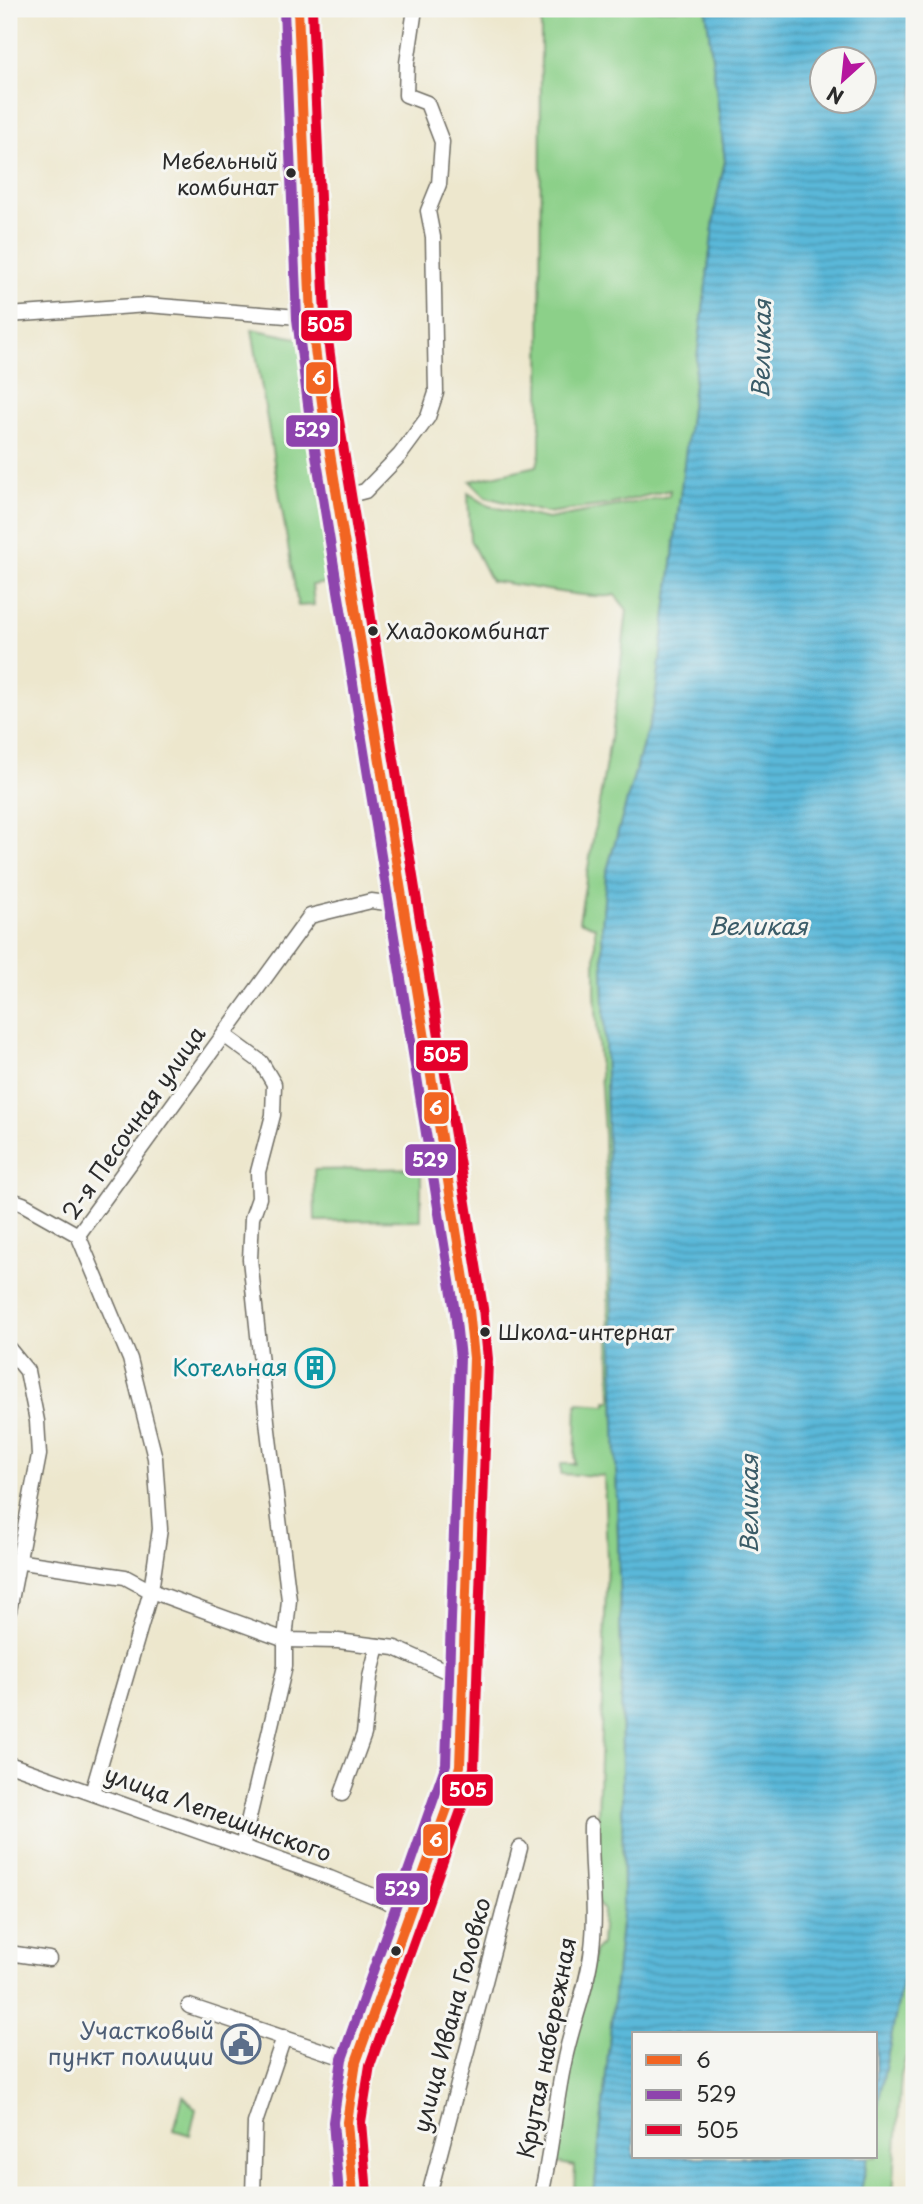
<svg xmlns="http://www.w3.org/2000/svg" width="923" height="2204" font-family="'Playpen Sans',sans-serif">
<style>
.green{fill:#8cd089;stroke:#5c7e5a;stroke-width:2}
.water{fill:url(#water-rules);stroke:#427282;stroke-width:2;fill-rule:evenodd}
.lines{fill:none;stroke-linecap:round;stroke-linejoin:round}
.minor-casing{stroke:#6f6d64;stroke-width:17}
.major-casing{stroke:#6f6d64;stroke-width:20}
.minor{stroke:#fff;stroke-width:14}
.major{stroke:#f8bd89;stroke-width:18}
.bus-1-casing{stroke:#f6f6f2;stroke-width:16}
.bus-2-casing{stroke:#f6f6f2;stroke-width:16}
.bus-3-casing{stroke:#f6f6f2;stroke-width:16}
.bus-1{stroke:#f26522;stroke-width:10}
.bus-2{stroke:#8e44ad;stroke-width:10}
.bus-3{stroke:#e4002b;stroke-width:10}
.bus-dot{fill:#2b2b2b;stroke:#f6f6f2;stroke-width:2.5}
.labels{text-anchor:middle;stroke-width:6;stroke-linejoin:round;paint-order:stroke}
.bus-label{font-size:21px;fill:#2b2b2b;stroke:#f6f6f2;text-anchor:start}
.street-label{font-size:23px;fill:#2b2b2b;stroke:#f6f6f2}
.culture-label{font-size:23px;fill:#0d838f;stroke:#f6f6f2;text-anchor:end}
.service-label{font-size:23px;fill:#4e5e75;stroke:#f6f6f2;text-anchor:end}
.water-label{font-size:24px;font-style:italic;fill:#3b5c68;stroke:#f6f6f2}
.line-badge{stroke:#f6f6f2;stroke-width:2.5}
.badge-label{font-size:19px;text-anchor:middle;font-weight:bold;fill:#fff}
</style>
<defs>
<pattern id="water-rules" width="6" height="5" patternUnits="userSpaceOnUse" patternTransform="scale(1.75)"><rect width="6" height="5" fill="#5ab8d9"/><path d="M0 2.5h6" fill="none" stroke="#4b96b0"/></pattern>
</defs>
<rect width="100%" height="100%" fill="#f6f6f2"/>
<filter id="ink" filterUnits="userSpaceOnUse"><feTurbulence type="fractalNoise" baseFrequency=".0143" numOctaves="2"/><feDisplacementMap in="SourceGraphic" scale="14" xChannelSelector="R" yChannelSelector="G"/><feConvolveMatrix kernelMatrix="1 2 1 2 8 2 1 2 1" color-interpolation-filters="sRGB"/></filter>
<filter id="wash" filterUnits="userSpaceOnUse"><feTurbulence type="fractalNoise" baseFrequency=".00686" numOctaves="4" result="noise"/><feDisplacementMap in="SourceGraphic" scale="28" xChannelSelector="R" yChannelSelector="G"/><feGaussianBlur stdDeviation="1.57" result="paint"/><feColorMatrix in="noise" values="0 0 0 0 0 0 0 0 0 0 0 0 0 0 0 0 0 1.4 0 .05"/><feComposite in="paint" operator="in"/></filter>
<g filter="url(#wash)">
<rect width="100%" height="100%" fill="#ede7cd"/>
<!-- green -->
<g class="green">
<path d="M541 9H706L725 161 716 203 655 702 606 874 602 927 621 1654 623 1904 594 2195H574L575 2166 553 2162 565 2086 594 1952 601 1945 603 1909 595 1902 607 1560 604 1476 561 1474V1464H575L577 1403 606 1405V1401H611L604 1135 595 992V927L579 921 617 698 627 610 615 595C594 601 519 584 491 581L470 540 468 493 489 506 548 519 669 496 670 490 607 505 547 513 486 497 470 481 537 466 540 453Z"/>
<polygon points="252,329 302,339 342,581 312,585 314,605 298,606"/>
<polygon points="421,1168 421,1220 315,1221 314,1170"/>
<polygon points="914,1921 914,2025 901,2076 893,2195 860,2195 868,2157 876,2157 876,2115"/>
<polygon points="183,2096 196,2109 190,2135 174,2130"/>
</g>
<!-- water -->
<path class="water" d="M706 9H914V1921L876 2115V2034H634V2157H868L860 2195H594L623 1904 621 1654 602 927 606 874 655 702 716 203 725 161ZM822 60H864V102H822Z"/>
</g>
<g filter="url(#ink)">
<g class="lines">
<!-- minor casing -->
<g class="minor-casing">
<g id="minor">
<polyline points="9,315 147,305 311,318"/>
<polyline points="338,498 365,491 400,455 428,417 436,393 433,237 428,211 439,184 442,142 427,103 406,95 407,63 415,9"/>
<polyline points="224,1035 261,1062 274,1084 273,1115 258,1172 259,1198 252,1218 250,1259 268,1430 289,1600 285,1640 285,1666 242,1847"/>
<polyline points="9,1199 23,1204 78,1235"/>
<polyline points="78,1235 130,1359 155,1458 160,1529 151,1591 92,1793"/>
<polyline points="78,1235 310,916 371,901 403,905"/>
<polyline points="9,1349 27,1371 37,1421 39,1455 9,1611"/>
<polyline points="9,1560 125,1577 151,1591 285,1640 338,1641 395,1648 464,1679"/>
<polyline points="9,1764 330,1878 410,1911"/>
<polyline points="342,1794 364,1734 370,1677 378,1646"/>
<polyline points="9,1953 49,1959"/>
<polyline points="189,2006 356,2062"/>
<polyline points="253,2195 255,2123 284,2037"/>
<polyline points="429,2195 520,1848"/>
<path d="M541 2195C552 2150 555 2103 565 2058 573 2021 588 1986 592 1948 597 1907 590 1866 591 1825"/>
</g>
</g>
<!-- major casing -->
<g class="major-casing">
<polyline id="major" points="298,9 307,245 311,318 323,410 469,1310 474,1358 465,1577 464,1679 460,1766 451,1797 356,2062 347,2122 353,2195"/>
</g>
<!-- minor -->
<use href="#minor" class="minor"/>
<!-- major -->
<use href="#major" class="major"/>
<!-- bus-1 casing -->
<g class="bus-1-casing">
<polyline id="bus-1" points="298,9 311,318 323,410 469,1310 474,1358 460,1766 451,1797 356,2062 347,2122 353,2195"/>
</g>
<!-- bus-2 casing -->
<g class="bus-2-casing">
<polyline id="bus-2" points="284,10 297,319 309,412 455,1312 460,1358 446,1764 342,2059 333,2122 339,2195"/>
</g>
<!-- bus-3 casing -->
<g class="bus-3-casing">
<polyline id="bus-3" points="312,9 325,317 337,408 483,1308 488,1359 474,1768 464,1802 370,2065 361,2122 367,2194"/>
</g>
<!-- bus-1 -->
<use href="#bus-1" class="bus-1"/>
<!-- bus-2 -->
<use href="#bus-2" class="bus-2"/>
<!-- bus-3 -->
<use href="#bus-3" class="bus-3"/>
</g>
</g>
<!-- icons -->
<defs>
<g id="building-ring" transform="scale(2.0125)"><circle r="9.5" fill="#f6f6f2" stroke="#0f9aa8" stroke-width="1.5"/><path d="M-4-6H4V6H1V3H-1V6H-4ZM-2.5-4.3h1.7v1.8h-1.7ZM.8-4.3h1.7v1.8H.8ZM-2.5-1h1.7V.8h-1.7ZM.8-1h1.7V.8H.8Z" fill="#0f9aa8"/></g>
<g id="civic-ring" transform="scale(2.0125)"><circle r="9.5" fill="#f6f6f2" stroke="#5c6f8a" stroke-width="1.5"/><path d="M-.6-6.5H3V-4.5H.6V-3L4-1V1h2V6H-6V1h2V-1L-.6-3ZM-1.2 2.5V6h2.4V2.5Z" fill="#5c6f8a"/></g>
</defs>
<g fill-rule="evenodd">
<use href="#building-ring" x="315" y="1368"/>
<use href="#civic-ring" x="241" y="2044"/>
</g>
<!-- markers -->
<g class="bus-dot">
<circle cx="291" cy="173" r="6"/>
<circle cx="373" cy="631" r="6"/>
<circle cx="485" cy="1332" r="6"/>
<circle cx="396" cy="1951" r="6"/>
</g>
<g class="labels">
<!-- bus labels -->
<g class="bus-label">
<text x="278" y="169" text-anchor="end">Мебельный<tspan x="278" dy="26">комбинат</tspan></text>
<text x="386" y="639">Хладокомбинат</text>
<text x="498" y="1340">Школа-интернат</text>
</g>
<!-- street labels -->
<g class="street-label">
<text transform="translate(134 1123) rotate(-55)" y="8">2-я Песочная улица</text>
<text transform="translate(218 1814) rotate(20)" y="8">улица Лепешинского</text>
<text transform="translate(452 2015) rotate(-75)" y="8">улица Ивана Головко</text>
<text transform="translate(547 2048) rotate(-79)" y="8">Крутая набережная</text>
</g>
<!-- culture labels -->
<g class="culture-label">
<text x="288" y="1376">Котельная</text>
</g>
<!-- service labels -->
<g class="service-label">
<text x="214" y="2039">Участковый<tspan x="214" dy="26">пункт полиции</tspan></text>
</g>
<!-- water labels -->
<g class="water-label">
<text transform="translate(762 349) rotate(-89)" y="8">Великая</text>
<text x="758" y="935">Великая</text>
<text transform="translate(750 1504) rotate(-90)" y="8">Великая</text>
</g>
</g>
<g class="line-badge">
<rect x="300" y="309" width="53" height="33" rx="7" fill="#e4002b"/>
<rect x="305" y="361" width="27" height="34" rx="7" fill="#f26522"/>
<rect x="285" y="414" width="54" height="34" rx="7" fill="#8e44ad"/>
<rect x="415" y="1039" width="54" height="33" rx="7" fill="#e4002b"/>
<rect x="423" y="1091" width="27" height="34" rx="7" fill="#f26522"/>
<rect x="404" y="1143" width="53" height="34" rx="7" fill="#8e44ad"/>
<rect x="441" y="1773" width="53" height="34" rx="7" fill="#e4002b"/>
<rect x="422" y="1823" width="27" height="34" rx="7" fill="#f26522"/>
<rect x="375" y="1872" width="54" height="34" rx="7" fill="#8e44ad"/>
</g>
<g class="badge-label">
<text x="326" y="332">505</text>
<text x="319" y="385">6</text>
<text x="312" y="437">529</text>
<text x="442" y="1062">505</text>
<text x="436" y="1115">6</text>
<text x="430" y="1167">529</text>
<text x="468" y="1797">505</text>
<text x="436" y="1847">6</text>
<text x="402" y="1896">529</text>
</g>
<!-- margin -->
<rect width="923" height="2204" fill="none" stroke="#f6f6f2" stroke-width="35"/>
<!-- legend -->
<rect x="632" y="2032" width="245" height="126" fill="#f6f6f2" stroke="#a5a5a2" stroke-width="2"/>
<rect x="646" y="2055" width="35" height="10" fill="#f26522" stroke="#a5a5a2" stroke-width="2"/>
<text x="696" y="2068" font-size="21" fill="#2b2b2b">6</text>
<rect x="646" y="2090" width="35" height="10" fill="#8e44ad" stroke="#a5a5a2" stroke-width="2"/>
<text x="696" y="2102" font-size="21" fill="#2b2b2b">529</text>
<rect x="646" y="2125" width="35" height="10" fill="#e4002b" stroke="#a5a5a2" stroke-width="2"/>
<text x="696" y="2138" font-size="21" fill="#2b2b2b">505</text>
<!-- north arrow -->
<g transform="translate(843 80) rotate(207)"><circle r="33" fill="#f6f6f2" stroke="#a5a5a2" stroke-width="2"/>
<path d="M0-5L12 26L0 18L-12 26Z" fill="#b5179e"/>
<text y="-10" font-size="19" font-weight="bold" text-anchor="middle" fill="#2b2b2b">N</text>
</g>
</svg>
